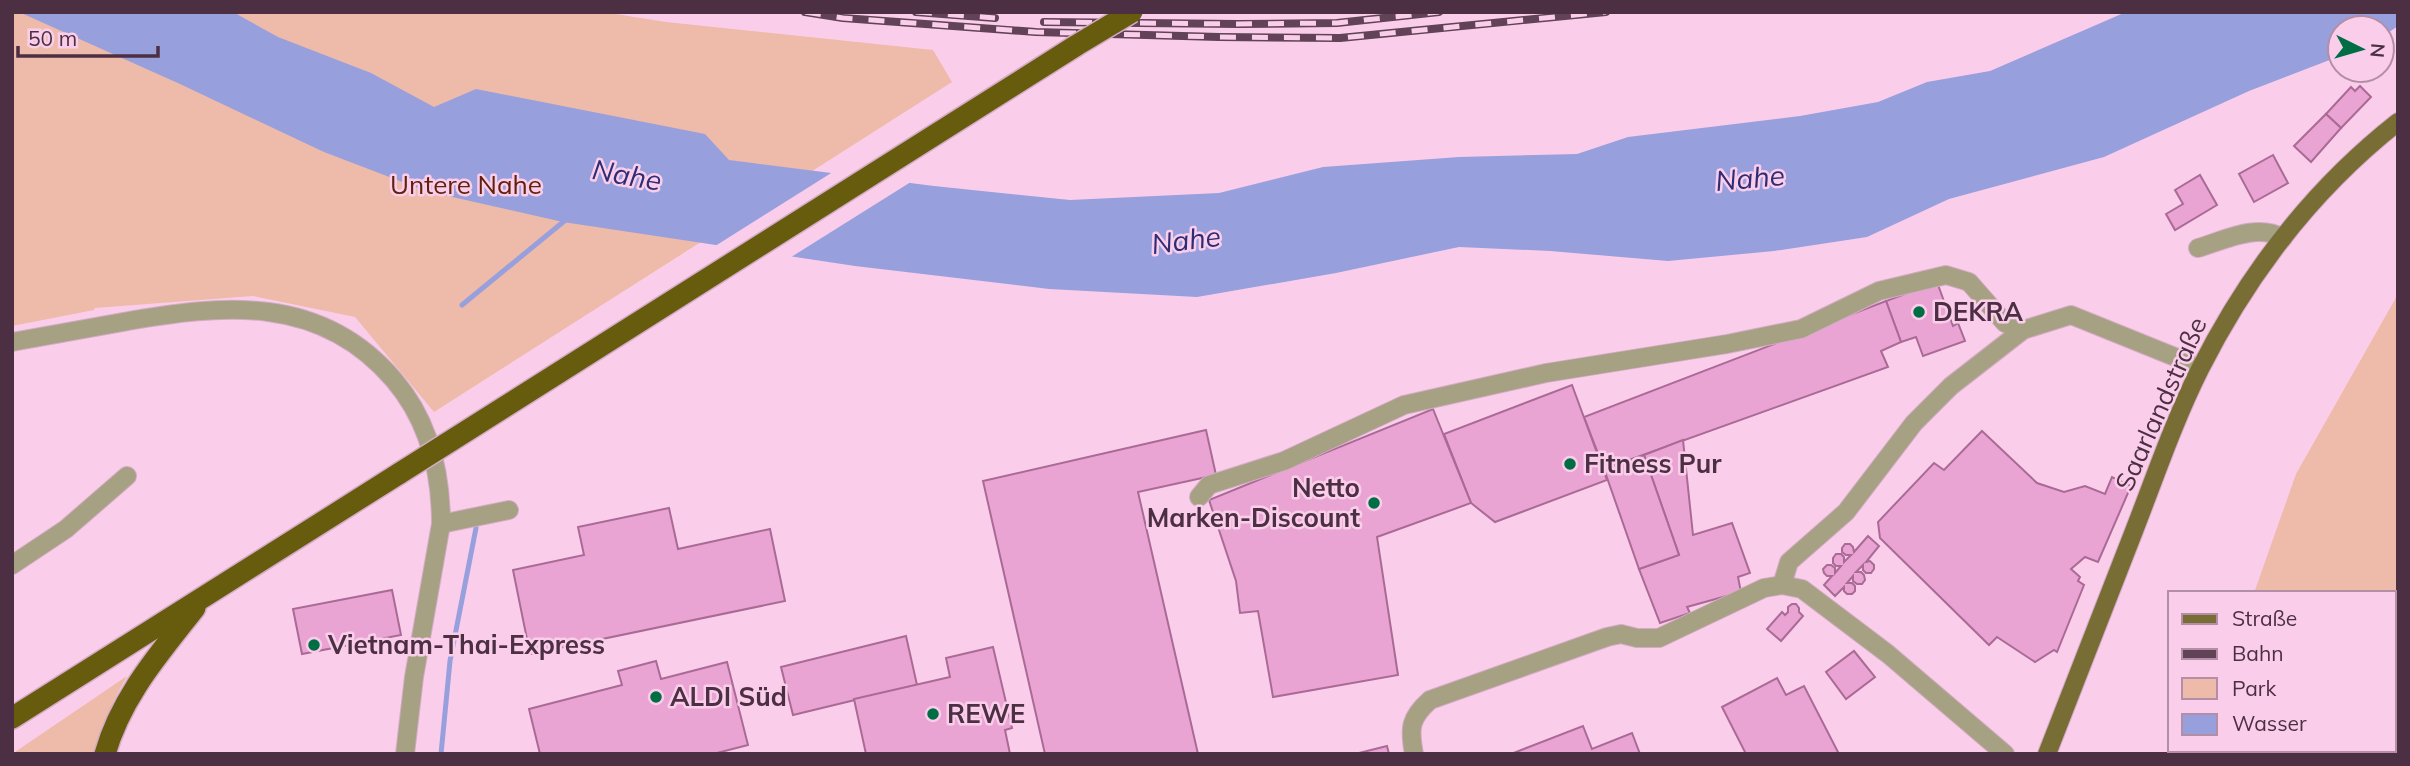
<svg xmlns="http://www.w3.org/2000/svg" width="2410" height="766" font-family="Mulish,sans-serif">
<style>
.green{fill:#eebaa9}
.water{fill:#989fdd}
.pier{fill:#faceea}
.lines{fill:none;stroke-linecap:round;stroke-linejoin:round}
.stream{stroke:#989fdd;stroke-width:5}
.building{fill:#eaa4d3;stroke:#aa6a96;stroke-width:2}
.minor-casing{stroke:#d4abc5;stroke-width:20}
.major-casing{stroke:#d4abc5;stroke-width:20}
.highway-casing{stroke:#d4abc5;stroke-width:24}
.minor{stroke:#a6a183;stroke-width:18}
.major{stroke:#776d35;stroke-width:18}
.highway{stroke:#675b0e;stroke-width:21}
.rail-casing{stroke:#614257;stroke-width:8}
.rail{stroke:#faceea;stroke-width:5;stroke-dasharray:16;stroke-linecap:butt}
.highway-bridge-casing{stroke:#d4abc5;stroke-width:24;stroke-linecap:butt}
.highway-bridge{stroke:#675b0e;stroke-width:21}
.poi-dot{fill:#006d45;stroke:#faceea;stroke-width:2.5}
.labels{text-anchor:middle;stroke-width:5;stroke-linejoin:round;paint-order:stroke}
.park-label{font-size:26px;fill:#60210a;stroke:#faceea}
.poi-label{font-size:26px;font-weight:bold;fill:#4c2f43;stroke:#faceea;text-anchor:start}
.street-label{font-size:26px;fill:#4c2f43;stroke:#faceea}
.water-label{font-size:28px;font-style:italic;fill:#2e2c75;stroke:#faceea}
</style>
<rect width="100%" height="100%" fill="#faceea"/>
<!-- green -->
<g class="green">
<polygon points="12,12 603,12 666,22 933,50 952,82 434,412 355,317 253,296 95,308 94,310 12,326"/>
<polygon points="2398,294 2398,754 2304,754 2303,750 2394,750 2394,593 2254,593 2296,474"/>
<polygon points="127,676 114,700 93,754 12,754"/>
</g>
<!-- water -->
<polygon class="water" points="19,12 233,12 278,37 371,73 434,107 476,89 705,134 729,160 934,186 1070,200 1219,193 1323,167 1459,157 1577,154 1628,137 1800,116 1878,102 1927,82 1990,71 2126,12 2398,12 2398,26 2382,37 2382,28 2340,28 2340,56 2249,91 2104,157 1949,199 1867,237 1774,251 1668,261 1550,251 1459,247 1336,273 1197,297 1049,289 855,266 563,222 426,191 324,152 180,84"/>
<!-- pier -->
<polygon class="pier" points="836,170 914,180 788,259 712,248"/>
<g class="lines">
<!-- stream -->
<g class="stream">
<polyline points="462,305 568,218"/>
<polyline points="441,754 450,661 476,528"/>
</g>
</g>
<!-- building -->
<g class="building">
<polygon points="2360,86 2371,97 2341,128 2326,114 2351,87 2355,91"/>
<polygon points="2326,114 2341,128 2311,162 2294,146"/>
<polygon points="2273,155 2288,183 2254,202 2239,174"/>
<polygon points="2200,175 2217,205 2175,230 2166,214 2183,204 2175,190"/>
<polygon points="1937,282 1953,326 1958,323 1965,341 1923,356 1916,337 1901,342 1886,301"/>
<polygon points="1886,301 1901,342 1881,351 1888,367 1604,469 1584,417"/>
<polygon points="1572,385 1607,480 1495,522 1471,503 1444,434"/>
<polygon points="1433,409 1471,503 1377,537 1398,675 1273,697 1258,611 1240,613 1236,581 1209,500"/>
<polygon points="1206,430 1216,475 1138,492 1198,754 1045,754 983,481"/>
<polygon points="1982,431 2037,483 2064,492 2085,486 2105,494 2112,477 2131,486 2098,562 2085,557 2071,569 2080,577 2078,581 2084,585 2057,652 2054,650 2035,662 1997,637 1989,645 1880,538 1878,522 1934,463 1944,470"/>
<polygon points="1683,440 1693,535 1732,523 1750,573 1738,577 1741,592 1687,607 1690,613 1660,623 1639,569 1679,555 1644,455"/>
<polygon points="1644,455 1679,555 1639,569 1604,469"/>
<polygon points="669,508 678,549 770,529 785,601 530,654 513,570 584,555 578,527"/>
<polygon points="1868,536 1879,546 1866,562 1870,561 1874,565 1874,569 1871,573 1866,573 1863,570 1863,565 1856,572 1861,572 1864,575 1865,580 1862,584 1857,584 1853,581 1853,576 1847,583 1852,583 1855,586 1855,591 1852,594 1847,594 1844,591 1844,587 1835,596 1824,585 1832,576 1827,576 1824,573 1823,569 1827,565 1831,565 1835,568 1835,573 1841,566 1836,566 1833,563 1833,558 1836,554 1841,554 1844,557 1844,562 1851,555 1846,555 1842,552 1842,548 1845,544 1850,544 1853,547 1854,552"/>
<polygon points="392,590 401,635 302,654 293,609"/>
<polygon points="1792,604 1796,604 1799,608 1799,612 1803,616 1781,641 1767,629 1782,612 1785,615 1788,612 1788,607"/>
<polygon points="906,636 917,685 793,715 781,667"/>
<polygon points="993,647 1012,728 1005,730 1010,754 866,754 854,699 950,677 946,658"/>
<polygon points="1854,651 1875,677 1846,699 1826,672"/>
<polygon points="656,661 661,679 727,662 748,745 713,754 540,754 529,709 622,685 618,671"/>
<polygon points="1777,678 1786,695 1804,686 1839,754 1746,754 1722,707"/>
<polygon points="1583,726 1592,749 1632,733 1640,754 1511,754"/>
<polygon points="1387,746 1389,754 1355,754"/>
</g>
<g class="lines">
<!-- minor casing -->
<g class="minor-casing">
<g id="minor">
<path d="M2198 248C2225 240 2257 223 2283 238"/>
<path d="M12 342C49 335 86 329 123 322 223 304 321 294 394 380 429 421 441 472 441 524L414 677 405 754"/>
<polyline points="1199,497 1209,485 1284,461 1404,405 1546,373 1727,344 1801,329 1879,291 1946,275 1969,282 2005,323 2023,330"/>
<polyline points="441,524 509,510"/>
<polyline points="12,565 66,529 127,476"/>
<polyline points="1782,585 1789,562 1846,512 1914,423 1951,386 2023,330 2071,315 2180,359 2199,370"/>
<path d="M1414 754C1409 728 1410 718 1430 700L1607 637 1621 634 1637 638H1659L1764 588 1782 585 1802 589 1888 654 2005 754"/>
</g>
</g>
<!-- major casing -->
<g class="major-casing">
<path id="major" d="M2047 754C2076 680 2105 605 2134 531 2155 477 2174 421 2200 369 2248 274 2314 188 2398 122"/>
</g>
<!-- highway casing -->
<g class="highway-casing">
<g id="highway">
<polyline points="12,718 400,473"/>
<path d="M105 754C121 697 159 654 195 608"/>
</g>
</g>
<!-- minor -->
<use href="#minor" class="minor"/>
<!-- major -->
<use href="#major" class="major"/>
<!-- highway -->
<use href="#highway" class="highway"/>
<!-- rail casing -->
<g class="rail-casing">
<g id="rail">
<polyline points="805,12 843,18 1036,32 1219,37 1340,38 1606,12"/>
<polyline points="916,12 995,18"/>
<polyline points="1044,22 1238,24 1337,23 1439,12"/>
</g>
</g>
<!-- rail -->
<use href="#rail" class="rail"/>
<!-- highway-bridge casing -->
<g class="highway-bridge-casing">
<polyline id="highway-bridge" points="400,473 1077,45 1132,12"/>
</g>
<!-- highway-bridge -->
<use href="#highway-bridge" class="highway-bridge"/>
</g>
<!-- markers -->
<g class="poi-dot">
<circle cx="1919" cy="312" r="7"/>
<circle cx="1570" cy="464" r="7"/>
<circle cx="1374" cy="503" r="7"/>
<circle cx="314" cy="645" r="7"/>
<circle cx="656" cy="697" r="7"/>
<circle cx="933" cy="714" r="7"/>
</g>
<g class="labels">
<!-- park labels -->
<g class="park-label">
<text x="466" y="194">Untere Nahe</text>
</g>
<!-- poi labels -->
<g class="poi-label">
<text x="1933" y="321">DEKRA</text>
<text x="1584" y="473">Fitness Pur</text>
<text x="1360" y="497" text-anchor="end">Netto<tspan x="1360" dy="30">Marken-Discount</tspan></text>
<text x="328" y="654">Vietnam-Thai-Express</text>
<text x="670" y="706">ALDI Süd</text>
<text x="947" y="723">REWE</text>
</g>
<!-- street labels -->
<g class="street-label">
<text transform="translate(2161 404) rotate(-66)" y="9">Saarlandstraße</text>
</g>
<!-- water labels -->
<g class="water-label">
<text transform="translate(627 175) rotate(10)" y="10">Nahe</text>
<text transform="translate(1750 178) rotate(-5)" y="10">Nahe</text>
<text transform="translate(1186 240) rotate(-7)" y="10">Nahe</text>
</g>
</g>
<!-- border -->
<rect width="2410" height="766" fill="none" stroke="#4c2f43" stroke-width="28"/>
<!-- legend -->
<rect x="2168" y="591" width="228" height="161" fill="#faceea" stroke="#b48ea7" stroke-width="2"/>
<rect x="2182" y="614" width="35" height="10" fill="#776d35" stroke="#b48ea7" stroke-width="2"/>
<text x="2232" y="626" font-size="21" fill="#4c2f43">Straße</text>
<rect x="2182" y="649" width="35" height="10" fill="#614257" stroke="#b48ea7" stroke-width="2"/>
<text x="2232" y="661" font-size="21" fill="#4c2f43">Bahn</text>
<rect x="2182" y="678" width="35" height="21" fill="#eebaa9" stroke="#b48ea7" stroke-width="2"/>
<text x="2232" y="696" font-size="21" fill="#4c2f43">Park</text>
<rect x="2182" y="714" width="35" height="21" fill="#989fdd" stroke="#b48ea7" stroke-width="2"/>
<text x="2232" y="731" font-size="21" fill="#4c2f43">Wasser</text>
<!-- north arrow -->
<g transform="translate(2361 49) rotate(95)"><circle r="33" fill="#faceea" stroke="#b48ea7" stroke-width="2"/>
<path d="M0-5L12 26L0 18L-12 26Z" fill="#006d45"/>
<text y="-10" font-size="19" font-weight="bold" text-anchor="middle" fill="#4c2f43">N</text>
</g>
<!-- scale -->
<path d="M18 46v10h140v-10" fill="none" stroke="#4c2f43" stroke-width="3.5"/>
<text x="28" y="46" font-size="21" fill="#4c2f43" stroke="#faceea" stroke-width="5" paint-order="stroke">50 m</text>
</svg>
